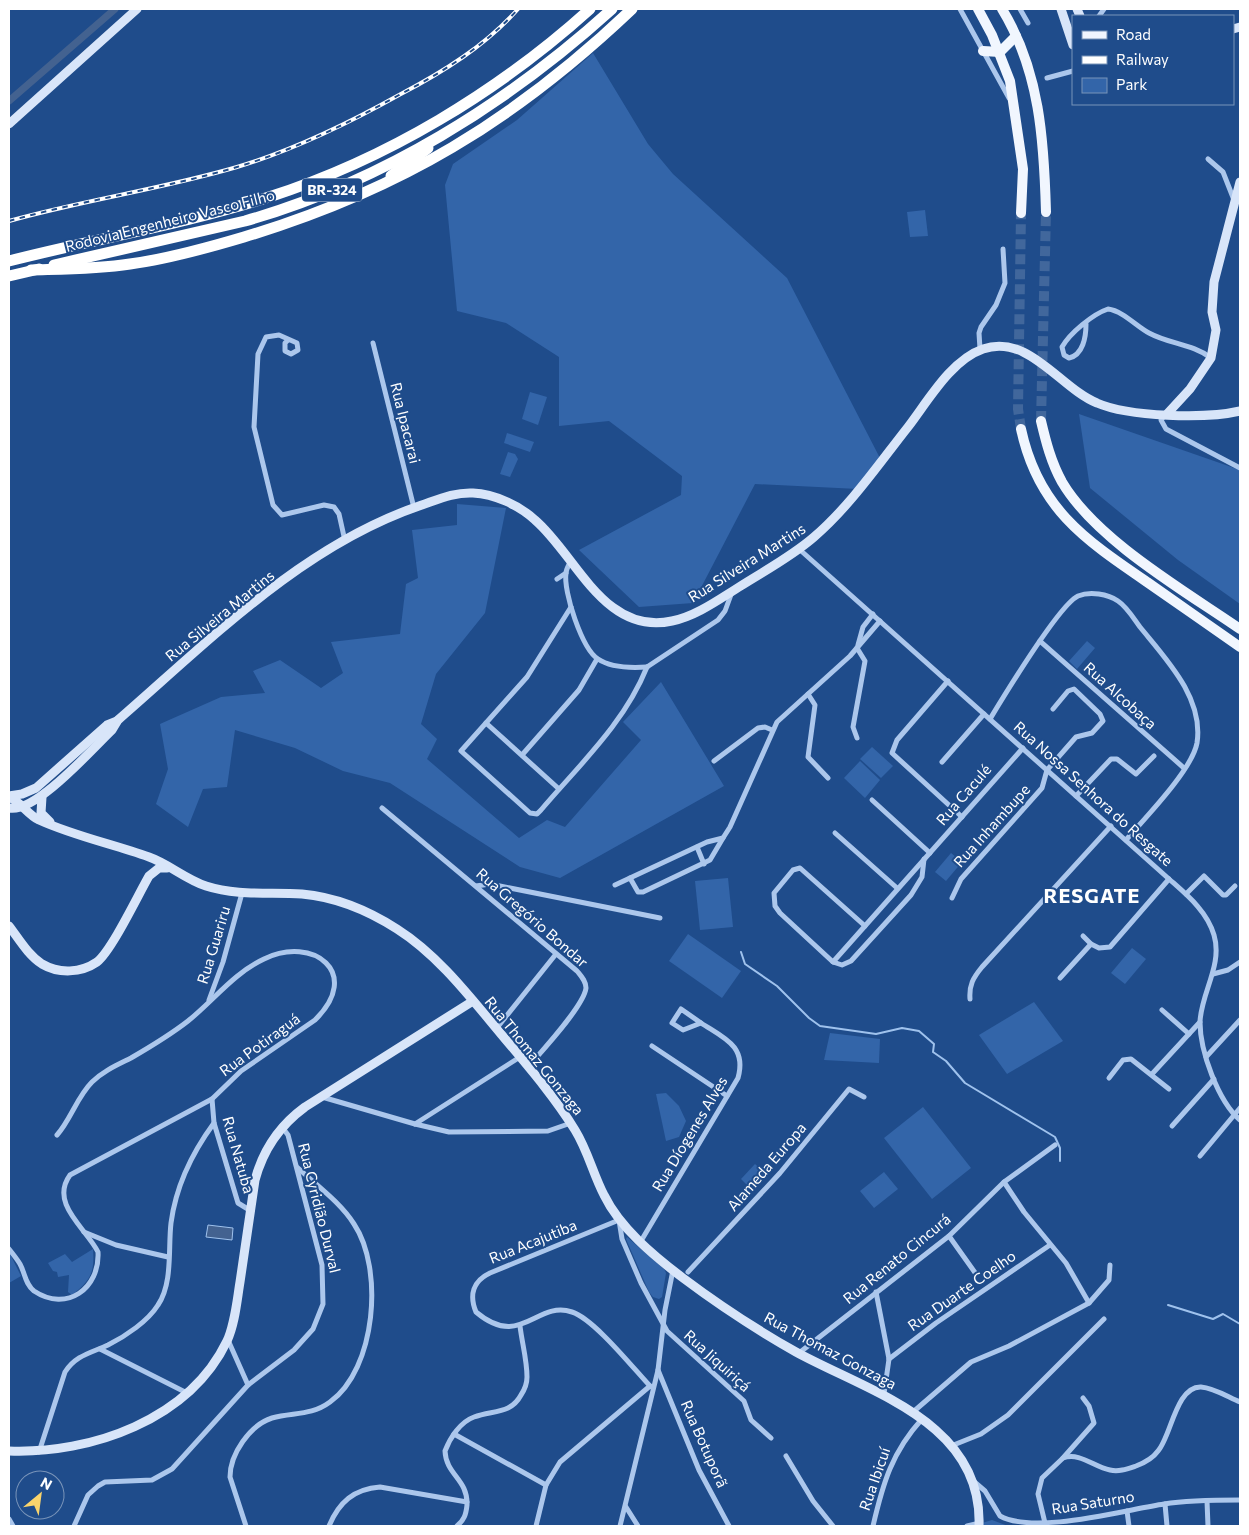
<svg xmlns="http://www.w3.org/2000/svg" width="1249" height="1535" font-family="Commissioner,sans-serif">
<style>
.green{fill:#3365a9}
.water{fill:#436290;stroke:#9fc2ed}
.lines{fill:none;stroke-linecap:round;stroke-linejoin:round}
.stream{stroke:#9fc2ed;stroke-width:2}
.canal{stroke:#436290;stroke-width:7}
.primary-tunnel{stroke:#41679c;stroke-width:10;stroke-dasharray:10 5;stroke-linecap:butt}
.street{stroke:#acc7ec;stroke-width:5}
.secondary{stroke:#d8e5f9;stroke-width:9}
.primary{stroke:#f1f6fe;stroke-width:10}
.highway{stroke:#fff;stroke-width:11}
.rail-casing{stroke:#fff;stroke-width:4}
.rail{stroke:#1f4c8b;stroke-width:2;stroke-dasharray:5.5;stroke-linecap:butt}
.labels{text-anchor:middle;stroke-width:4;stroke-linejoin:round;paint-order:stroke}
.shield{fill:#1f4c8b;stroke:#bcc9dc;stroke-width:1}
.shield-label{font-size:14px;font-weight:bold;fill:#fff}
.street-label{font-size:15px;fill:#fff;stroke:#1f4c8b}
.district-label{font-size:20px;font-weight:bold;letter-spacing:1px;fill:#fff;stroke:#1f4c8b}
</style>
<rect width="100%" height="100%" fill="#1f4c8b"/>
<!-- green -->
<g class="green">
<polygon points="593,53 648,144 673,174 787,278 881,460 858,489 755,484 693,603 639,607 579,550 681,495 682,476 609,421 559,426 559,357 506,323 457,311 445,185 453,164 517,120"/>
<polygon points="925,210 928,236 910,237 907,212"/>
<polygon points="530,392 547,397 538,425 522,419"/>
<polygon points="1079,414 1240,470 1240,604 1178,560 1090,488"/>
<polygon points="507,433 534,442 530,452 504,443"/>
<polygon points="508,452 515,454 518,459 510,477 500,474"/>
<polygon points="457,504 506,508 485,613 436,674 421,724 437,739 427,759 519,838 547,820 565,827 641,740 623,722 661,682 724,786 560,878 520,867 390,783 343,771 295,748 235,730 227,787 203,789 188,827 156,804 168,769 160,724 221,697 265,693 253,671 280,660 321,688 343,673 331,642 400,634 406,584 418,578 412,530 457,525"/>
<polygon points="1087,641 1095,648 1077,669 1069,661"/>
<polygon points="872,747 893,766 881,778 860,759"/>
<polygon points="860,761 880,780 865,798 844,778"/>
<polygon points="951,853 962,862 946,881 935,872"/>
<polygon points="728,878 733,927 700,930 695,881"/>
<polygon points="688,934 741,971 722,998 669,961"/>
<polygon points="1132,948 1146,959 1125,984 1111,973"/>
<polygon points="1034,1002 1063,1041 1007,1074 979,1035"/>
<polygon points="830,1033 880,1039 879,1063 824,1060"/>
<polygon points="666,1093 679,1106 686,1121 679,1137 666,1141 656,1094"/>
<polygon points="923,1107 971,1168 932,1199 884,1138"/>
<polygon points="755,1164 766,1174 752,1190 741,1179"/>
<polygon points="884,1172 898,1189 874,1208 860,1191"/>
<polygon points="627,1237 664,1269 666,1273 662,1297 659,1299 653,1297 649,1292 626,1239"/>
<path d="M93 1249C95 1273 90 1281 72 1295L68 1292 69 1275 58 1277 57 1272 53 1271 48 1263 65 1254 72 1262Z"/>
<polygon points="9,1252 21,1276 9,1283"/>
<polygon points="992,1520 1008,1526 981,1526 982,1523"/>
</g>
<!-- water -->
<polygon class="water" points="208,1225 233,1228 232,1240 206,1237"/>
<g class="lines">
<!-- stream -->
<g class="stream">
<polyline points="741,952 745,964 777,986 809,1018 820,1026 876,1034 902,1028 919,1031 934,1044 933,1052 946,1061 965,1083 1055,1137 1060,1148 1060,1161"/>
<polyline points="1168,1305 1213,1319 1223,1314 1240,1324"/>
</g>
<!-- canal -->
<polyline class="canal" points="9,101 115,9"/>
<!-- primary-tunnel -->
<g class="primary-tunnel">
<polyline points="1041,421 1046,212"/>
<polyline points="1021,429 1018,409 1021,213"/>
</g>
<!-- street -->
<g class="street">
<polyline points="960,9 1009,98"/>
<polyline points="1020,9 1028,23"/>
<polyline points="1099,16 1104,9"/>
<polyline points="1047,78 1073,71"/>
<polyline points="1208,159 1223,172 1234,200"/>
<path d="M1086 324C1086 337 1083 355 1069 358L1064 355 1062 347C1070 333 1093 314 1108 309 1123 311 1136 326 1149 333 1169 344 1193 344 1211 358"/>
<polyline points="288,340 285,343 285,351 291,354 298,350 297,343 279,335 266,337 258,354 254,427 273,505 282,515 324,505 334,507 339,514 345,541"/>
<polyline points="373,343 414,508"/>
<polyline points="980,349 979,333 981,327 996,305 1005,283 1003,249"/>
<polyline points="1166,414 1161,420 1166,429 1240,468"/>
<path d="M799 549 1169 879C1187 895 1207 911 1214 935 1223 965 1201 993 1200 1022 1200 1051 1218 1101 1240 1120"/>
<path d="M570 562C569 565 566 569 566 573 563 591 582 649 598 659 611 668 632 668 647 667"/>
<polyline points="557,579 566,573"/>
<path d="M571 607 527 677 461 751 530 813 537 814 541 810C580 764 624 724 647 667"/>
<polyline points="1040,641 1184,768"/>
<polyline points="858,645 863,627 873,614"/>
<polyline points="857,648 865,661 853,727 857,738"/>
<polyline points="647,667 718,620 725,611 732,592"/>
<polyline points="948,681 897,740 892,753 962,817"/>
<polyline points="808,694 815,705 808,757 828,778"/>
<path d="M990 719C1004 696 1059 605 1078 596 1090 591 1108 594 1118 601 1127 607 1134 619 1140 627 1166 659 1204 698 1197 743 1192 770 1145 818 1126 840"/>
<polyline points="486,723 559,789"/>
<polyline points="522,755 579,690 597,659"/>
<polyline points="714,761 758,728 765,727 772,730"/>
<polyline points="942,762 984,714"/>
<polyline points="1076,796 1111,759 1117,759 1136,774 1154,756"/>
<polyline points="872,800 930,853"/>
<path d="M382 808 577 971C581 976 586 981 586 988 584 1006 541 1052 528 1067"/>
<polyline points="835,833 897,888"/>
<polyline points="697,847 704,864"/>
<polyline points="630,878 638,892 643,892 710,860 723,838"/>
<polyline points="615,885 707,842 723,838 730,827 777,722 850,656 880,621"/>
<polyline points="476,886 490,884 660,918"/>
<polyline points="1186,894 1204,876 1223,895 1226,895 1235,886"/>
<polyline points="952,898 961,879 1042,788 1047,770 1076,737 1092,733 1103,721 1100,714 1074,689 1068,691 1053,709"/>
<polyline points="865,926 800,868 793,870 774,893 775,906 780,913 833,962 842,965 851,961 911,895 922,877 924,859"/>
<polyline points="1083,936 1091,944"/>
<polyline points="833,962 1023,748"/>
<polyline points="1213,974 1228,970 1240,962"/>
<polyline points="1060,978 1091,944 1099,948 1110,947 1169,879"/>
<path d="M970 999C969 985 973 978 982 967L1111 826"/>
<polyline points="209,1000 223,962 242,893"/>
<polygon points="681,1009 701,1023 683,1030 672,1023"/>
<polyline points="1162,1010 1189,1034"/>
<polyline points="496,1029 556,954"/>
<polyline points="652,1046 727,1096"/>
<polyline points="1206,1057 1240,1020"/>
<polyline points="1152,1074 1200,1022"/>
<polyline points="1109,1078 1123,1060 1131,1059 1169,1089"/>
<polyline points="322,1097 415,1124 449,1132 548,1131 571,1123"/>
<polyline points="212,1099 214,1123 238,1203 251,1211"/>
<polyline points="415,1124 520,1057"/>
<polyline points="1172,1126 1214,1079"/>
<polyline points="1200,1156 1240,1108"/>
<polyline points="1004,1182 1024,1212 1066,1263 1089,1303"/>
<polyline points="84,1232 116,1245 168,1257"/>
<polyline points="949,1236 976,1274"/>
<path d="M641 1241 738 1078C747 1046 724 1038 701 1023"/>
<path d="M9 1249C13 1254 17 1259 20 1264 25 1273 25 1284 34 1291 67 1313 100 1288 98 1252 87 1229 49 1204 70 1175L212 1099 241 1071 315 1020C363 973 313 935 264 959 234 973 213 1001 188 1021 170 1035 150 1047 131 1058 117 1065 103 1071 92 1082 77 1097 71 1119 57 1135"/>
<polyline points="688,1272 780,1173 849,1089 864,1097"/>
<polyline points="876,1292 889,1359 884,1394"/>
<polyline points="228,1340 248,1385"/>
<polyline points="100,1349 187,1393"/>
<polyline points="799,1353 949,1236 1004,1182 1055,1145"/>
<polyline points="889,1359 936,1323 1050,1245"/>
<polyline points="658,1370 699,1470 729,1526"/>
<path d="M650 1386C633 1368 594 1319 572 1312 536 1300 521 1350 476 1312 469 1295 473 1281 490 1273L619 1220 622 1239 641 1283 667 1331 744 1401 751 1420 771 1438"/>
<polyline points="913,1412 971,1362 1009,1346 1089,1303 1109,1280 1110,1265"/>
<polyline points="454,1434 546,1485"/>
<polyline points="951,1446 981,1434 1008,1415 1104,1319"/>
<path d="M39 1452 65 1372C76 1355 91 1353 108 1345 126 1336 148 1321 158 1305 173 1283 168 1248 171 1223 176 1185 192 1153 214 1123"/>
<polyline points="786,1456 813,1501 833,1526"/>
<path d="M1063 1458C1080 1452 1094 1467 1110 1470 1119 1472 1127 1469 1136 1466 1144 1463 1153 1458 1158 1451 1171 1437 1176 1386 1201 1387 1214 1388 1228 1397 1240 1402"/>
<path d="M971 1479 985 1491 1000 1516C1035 1535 1124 1510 1164 1504 1189 1500 1215 1500 1240 1500"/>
<polyline points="1207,1501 1208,1526"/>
<polyline points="1165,1504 1167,1526"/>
<polyline points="626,1507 638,1526"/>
<polyline points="1127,1511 1129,1526"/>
<polyline points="9,1519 13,1526"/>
<polyline points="1045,1523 1038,1494 1042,1478 1063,1458 1094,1423 1089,1406 1083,1398"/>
<polyline points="74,1526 88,1495 98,1486 105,1482 152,1480 172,1469 248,1385 294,1350 313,1329 323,1304 322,1265 288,1135 282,1127"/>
<path d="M246 1526 230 1477C230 1454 250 1425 272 1418 293 1412 311 1416 330 1402 376 1369 384 1269 354 1224 340 1202 316 1185 298 1168"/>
<path d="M329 1526C339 1502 354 1489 380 1487L467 1502"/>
<path d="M457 1526C464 1520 466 1515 467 1505 468 1479 446 1475 445 1451 450 1438 460 1422 474 1417 493 1410 511 1414 521 1395 525 1389 527 1383 527 1377 527 1360 522 1343 520 1326"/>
<polyline points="536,1526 546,1485 560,1462 650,1386 652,1387"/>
<polyline points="620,1526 658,1370 665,1310 673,1270"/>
<path d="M873 1526C883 1483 892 1452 922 1419"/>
<polyline points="967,1526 980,1523"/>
</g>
<!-- secondary -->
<g class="secondary">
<polyline points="1061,9 1073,45"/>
<polyline points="1077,9 1080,16"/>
<polyline points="1233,29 1240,27"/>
<polyline points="9,124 137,9"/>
<polyline points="1167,414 1190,389 1211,358 1216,330 1212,312 1214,282 1240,182"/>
<polyline points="9,796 22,794 36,788 107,725 117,721"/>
<path d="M9 797C21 802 27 814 39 820 74 836 113 844 149 857 169 864 185 879 206 886 237 896 269 892 302 894 335 897 369 911 397 929 438 955 470 997 501 1034 527 1065 554 1096 575 1130 588 1151 593 1174 604 1195 620 1228 654 1256 683 1278 719 1305 757 1330 796 1352 869 1392 983 1422 979 1526"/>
<polyline points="42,797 41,813 50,822"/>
<path d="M9 808C35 814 92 749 112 730L118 720C209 641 302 546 419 506 437 500 454 492 473 493 494 494 519 505 535 520 576 555 604 636 672 621 696 616 718 600 739 587 764 571 791 557 814 537 850 506 878 465 908 427 928 401 951 360 983 349 1028 333 1060 388 1097 403 1129 417 1206 419 1240 411"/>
<path d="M9 926C19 939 28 955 42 964 59 974 81 973 97 962 112 950 138 895 149 876L159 868H167"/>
<path d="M9 1451C91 1454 189 1420 227 1341 235 1324 237 1300 240 1282 245 1248 250 1214 255 1180 263 1150 279 1126 305 1107L473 1001"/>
</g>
<!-- primary -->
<g class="primary">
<polyline points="978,9 992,35 1010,81 1023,169 1021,213"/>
<path d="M1002 9C1040 71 1044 141 1046 212"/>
<polyline points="983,51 1000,52 1016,36"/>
<path d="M1041 421C1046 442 1051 462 1062 482 1096 540 1185 591 1240 629"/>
<path d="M1021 429C1038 508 1084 539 1147 582 1178 604 1209 625 1240 647"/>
</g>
<!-- highway -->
<g class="highway">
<polyline points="391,176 428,148"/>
<path d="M9 261C95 239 185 224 269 197 387 159 498 92 590 9"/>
<path d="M54 265 245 221C382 182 507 104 612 9"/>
<path d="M31 270C64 269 97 269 130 264 168 259 207 248 244 237 400 190 514 121 632 9"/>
<polyline points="9,276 39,269"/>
</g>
<!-- rail casing -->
<g class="rail-casing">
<path id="rail" d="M9 221C84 200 162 189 237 167 294 150 347 124 399 95 443 72 485 46 518 9"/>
</g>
<!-- rail -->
<use href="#rail" class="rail"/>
</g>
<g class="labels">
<!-- shield labels -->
<rect class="shield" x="302" y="178.5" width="60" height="23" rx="4"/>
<g class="shield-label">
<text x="332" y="195">BR-324</text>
</g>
<!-- street labels -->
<g class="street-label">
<text transform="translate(170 221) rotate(-14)" y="5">Rodovia Engenheiro Vasco Filho</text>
<text transform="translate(405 423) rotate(76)" y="5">Rua Ipacarai</text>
<text transform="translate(747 563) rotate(-32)" y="5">Rua Silveira Martins</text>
<text transform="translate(220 616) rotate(-39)" y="5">Rua Silveira Martins</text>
<text transform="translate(1120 696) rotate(42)" y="5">Rua Alcobaça</text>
<text transform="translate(1093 794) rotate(42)" y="5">Rua Nossa Senhora do Resgate</text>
<text transform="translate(964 795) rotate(-49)" y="5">Rua Caculé</text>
<text transform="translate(992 826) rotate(-48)" y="5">Rua Inhambupe</text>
<text transform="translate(532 918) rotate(41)" y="5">Rua Gregório Bondar</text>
<text transform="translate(214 945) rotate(-73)" y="5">Rua Guariru</text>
<text transform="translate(260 1045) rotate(-36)" y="5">Rua Potiraguá</text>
<text transform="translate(534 1056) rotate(51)" y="5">Rua Thomaz Gonzaga</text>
<text transform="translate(690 1134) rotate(-59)" y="5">Rua Díogenes Alves</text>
<text transform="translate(238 1155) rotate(74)" y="5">Rua Natuba</text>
<text transform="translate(767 1167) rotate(-49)" y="5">Alameda Europa</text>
<text transform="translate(319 1208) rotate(76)" y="5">Rua Cyridião Durval</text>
<text transform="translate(533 1242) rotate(-22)" y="5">Rua Acajutiba</text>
<text transform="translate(897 1259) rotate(-39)" y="5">Rua Renato Cincurá</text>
<text transform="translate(962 1291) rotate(-35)" y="5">Rua Duarte Coelho</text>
<text transform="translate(830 1351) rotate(28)" y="5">Rua Thomaz Gonzaga</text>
<text transform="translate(717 1361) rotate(42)" y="5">Rua Jiquiriçá</text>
<text transform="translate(704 1444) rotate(66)" y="5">Rua Botuporã</text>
<text transform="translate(875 1479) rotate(-71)" y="5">Rua Ibicuí</text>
<text transform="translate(1093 1503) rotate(-9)" y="5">Rua Saturno</text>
</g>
<!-- district labels -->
<g class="district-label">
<text x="1092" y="903">RESGATE</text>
</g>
</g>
<!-- border -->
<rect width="1249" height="1535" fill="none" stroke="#ffffff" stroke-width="20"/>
<!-- legend -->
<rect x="1072" y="15" width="162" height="90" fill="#1f4c8b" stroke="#7994b9"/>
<rect x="1082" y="31" width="25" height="8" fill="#f1f6fe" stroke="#7994b9"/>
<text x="1116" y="40" font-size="15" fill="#ffffff">Road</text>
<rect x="1082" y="56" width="25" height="8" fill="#ffffff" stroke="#7994b9"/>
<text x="1116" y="65" font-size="15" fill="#ffffff">Railway</text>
<rect x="1082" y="78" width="25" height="15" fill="#3365a9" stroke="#7994b9"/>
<text x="1116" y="90" font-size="15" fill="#ffffff">Park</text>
<!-- north arrow -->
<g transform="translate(40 1495) rotate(29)"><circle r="24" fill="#1f4c8b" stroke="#7994b9"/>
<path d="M0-4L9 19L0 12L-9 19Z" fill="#fad46c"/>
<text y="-8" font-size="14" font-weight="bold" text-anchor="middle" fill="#ffffff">N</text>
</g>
</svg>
